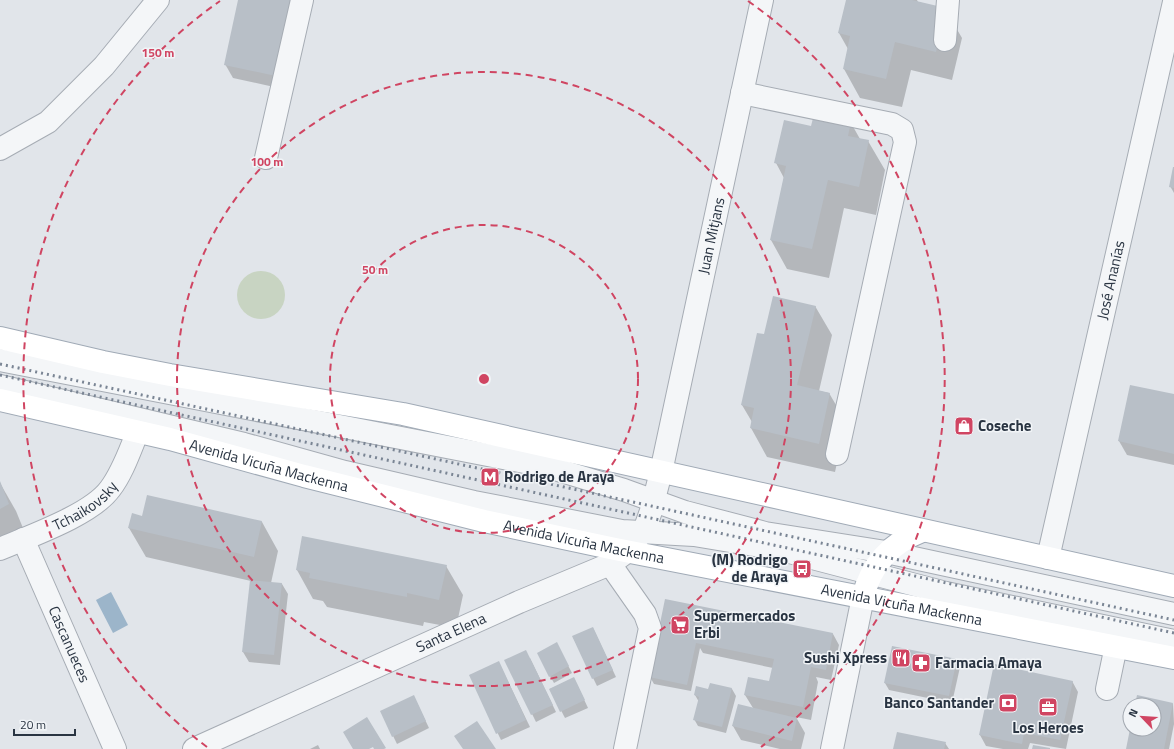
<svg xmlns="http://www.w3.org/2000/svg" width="1174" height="749" font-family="'Titillium Web',sans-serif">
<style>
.green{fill:#c8d4c2}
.water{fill:#9cb5ca}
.shadow{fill:#0003}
.building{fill:#b8bfc7}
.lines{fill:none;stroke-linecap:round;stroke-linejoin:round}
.minor-casing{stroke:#a6acb4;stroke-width:24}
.major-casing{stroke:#a0aab6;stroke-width:24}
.minor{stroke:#f4f6f8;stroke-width:22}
.major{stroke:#fff;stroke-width:22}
.rail{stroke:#7a8594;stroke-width:3;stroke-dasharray:2 4;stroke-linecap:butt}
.ring{fill:none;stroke:#d04562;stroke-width:2;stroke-dasharray:7 5}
.labels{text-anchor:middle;stroke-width:3;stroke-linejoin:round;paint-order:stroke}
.street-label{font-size:15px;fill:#293442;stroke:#f1f4f7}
.poi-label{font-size:15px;font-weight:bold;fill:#293442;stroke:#f1f4f7;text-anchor:start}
.centre{fill:#d04562;stroke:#f1f4f7;stroke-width:2}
.ring-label{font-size:12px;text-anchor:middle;font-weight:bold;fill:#d04562;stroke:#f1f4f7;stroke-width:3;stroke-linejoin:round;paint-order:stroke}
</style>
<rect width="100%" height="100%" fill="#e1e5ea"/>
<!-- green -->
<circle class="green" cx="261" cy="295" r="24"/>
<!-- water -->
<polygon class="water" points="111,592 128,625 113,633 96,600"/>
<!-- shadow -->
<g class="shadow">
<polygon points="239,0 283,89 233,78 225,64"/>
<polygon points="847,0 917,0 918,2 945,9 962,38 952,80 911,70 902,107 860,98 844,69 848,49 839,33"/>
<polygon points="851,123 860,139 868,141 885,170 876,215 844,208 829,278 787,269 771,240 784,178 776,163"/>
<polygon points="1174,168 1174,193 1170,186"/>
<polygon points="815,306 832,335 819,391 829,393 846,422 835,472 767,457 751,428 752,422 742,405 765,336"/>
<polygon points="1174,395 1174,465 1127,455 1119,441"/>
<polygon points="0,483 16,511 25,533 0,551"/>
<polygon points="142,517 262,522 278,551 271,583 282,584 288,594 280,665 249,662 243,652 251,581 146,557 129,528"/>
<polygon points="446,566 463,595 456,628 424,622 423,626 327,607 323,601 313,599 297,570"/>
<polygon points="666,600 833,634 839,645 831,680 816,677 818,682 811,720 796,717 805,733 801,749 780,749 741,740 733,726 753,708 745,695 770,682 773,668 703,653 700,648 691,691 654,684 650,677"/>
<polygon points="593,628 616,677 597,686 573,637"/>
<polygon points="560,650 572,673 554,683 550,676"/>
<polygon points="530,658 556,712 536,722 506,661"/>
<polygon points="956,660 960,667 952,703 889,690 885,683"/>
<polygon points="502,669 530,727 501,740 470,675"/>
<polygon points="574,678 588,708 565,718 550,689"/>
<polygon points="1072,681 1078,692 1066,749 1030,743 1028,749 1003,749 986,746 980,735"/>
<polygon points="711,684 732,689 736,696 726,733 698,726 694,719 699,702 695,695 709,690"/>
<polygon points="417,703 429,728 397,744 381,711"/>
<polygon points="1173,704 1174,724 1169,749 1127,749 1131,729 1154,729 1154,705 1136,705"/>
<polygon points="945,743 949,749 894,749"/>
<polygon points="318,745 320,749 310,749"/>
</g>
<!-- building -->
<g class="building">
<polygon points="238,0 292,0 276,76 224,65"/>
<polygon points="846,0 912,0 946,8 936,52 895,42 886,79 843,69 850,36 838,33"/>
<polygon points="814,114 851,122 848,136 869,140 859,187 828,180 812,249 770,240 786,166 774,163 784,120 811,126"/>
<polygon points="1173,167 1174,167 1174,188 1169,187"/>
<polygon points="773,296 816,306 797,385 830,393 819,444 750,428 754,408 741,405 757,333 764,334"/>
<polygon points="1130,385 1174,394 1174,454 1118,441"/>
<polygon points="0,481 9,504 0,509"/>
<polygon points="147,495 262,521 254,557 128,528 132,513 142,516"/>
<polygon points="302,536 447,565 439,600 407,593 407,597 309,578 310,573 296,570"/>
<polygon points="250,580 282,583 274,655 242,652"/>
<polygon points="665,599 833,633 826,670 811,667 803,707 744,695 748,677 769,681 774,659 696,643 687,685 649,677"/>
<polygon points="593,627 613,670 592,679 572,636"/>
<polygon points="557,642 569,666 549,677 537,653"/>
<polygon points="892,646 957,659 949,696 884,683"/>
<polygon points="526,650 553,705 531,715 504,660"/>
<polygon points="499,661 526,720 496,734 469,675"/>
<polygon points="994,664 1073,681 1060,740 1024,733 1022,744 979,735"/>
<polygon points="574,677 585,700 560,712 549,689"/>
<polygon points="710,683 732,688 722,727 693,720 699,697 694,695 696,686 708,689"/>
<polygon points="414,695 426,721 392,737 380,711"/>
<polygon points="1137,695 1173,703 1164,749 1126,749 1130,729 1154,729 1154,705 1135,705"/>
<polygon points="738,704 797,718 792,741 732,726"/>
<polygon points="367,717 386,748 384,749 374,749 373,747 369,749 353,749 343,732"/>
<polygon points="477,721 496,749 463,749 454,736"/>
<polygon points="897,732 946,742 944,749 893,749"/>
<polygon points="1033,745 1050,748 1050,749 1032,749"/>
</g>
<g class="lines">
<!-- minor casing -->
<g class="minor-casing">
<g id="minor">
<polyline points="945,40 948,0"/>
<polyline points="742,93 892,124 902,130 905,142 837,454"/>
<polyline points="0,149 48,122 104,66 158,0"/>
<polyline points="266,158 302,0"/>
<polyline points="0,360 545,466 624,490 685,512 765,533 886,552 1174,614"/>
<polyline points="0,386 244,444 345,472 474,502 622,531 694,535 778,549 946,593 1174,641"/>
<path id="s1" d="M23 539 115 749"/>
<path id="s2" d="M0 549C30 536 91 515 110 489 123 472 130 450 138 431"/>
<path id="s3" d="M1048 558 1174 2"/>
<polyline points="610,564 645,614 650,628 625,749"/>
<polyline points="1107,689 1116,646"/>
<path id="s4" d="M194 749 519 602 610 564 628 551 645 528 651 511 661 472 762 0"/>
<polyline points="832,749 863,597"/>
</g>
</g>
<!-- major casing -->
<g class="major-casing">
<g id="major">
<polyline points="0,338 103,362 170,375 403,414 1174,586"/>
<path id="s5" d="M0 400 170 439 304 476 484 521 615 549 1174 658"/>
<path d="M863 597C871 564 891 543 922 531"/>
</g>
</g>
<!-- minor -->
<use href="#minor" class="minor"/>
<!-- major -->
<use href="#major" class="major"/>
<!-- rail -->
<g class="rail">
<polyline points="0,364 1174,620"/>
<polyline points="0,375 1174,633"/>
</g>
</g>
<!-- distance rings -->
<g class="ring">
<circle cx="484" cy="379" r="154"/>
<circle cx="484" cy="379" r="307"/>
<path d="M207 747A461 461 0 0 1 220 1M748 1A461 461 0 0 1 761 747"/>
</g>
<!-- icons -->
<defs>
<g id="shop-square" transform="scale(1)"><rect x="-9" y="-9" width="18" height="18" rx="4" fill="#d04562" stroke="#f1f4f7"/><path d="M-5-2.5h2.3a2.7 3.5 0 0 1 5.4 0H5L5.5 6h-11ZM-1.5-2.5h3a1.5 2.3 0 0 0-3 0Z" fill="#fff"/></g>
<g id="metro-square" transform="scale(1)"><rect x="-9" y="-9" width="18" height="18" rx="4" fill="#d04562" stroke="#f1f4f7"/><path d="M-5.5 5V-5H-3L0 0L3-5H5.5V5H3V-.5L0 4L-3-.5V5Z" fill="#fff"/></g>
<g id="bus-square" transform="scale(1)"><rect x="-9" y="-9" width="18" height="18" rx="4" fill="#d04562" stroke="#f1f4f7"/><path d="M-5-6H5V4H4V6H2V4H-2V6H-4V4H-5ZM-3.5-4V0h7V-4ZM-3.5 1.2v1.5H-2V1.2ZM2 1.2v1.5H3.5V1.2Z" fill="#fff"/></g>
<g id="supermarket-square" transform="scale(1)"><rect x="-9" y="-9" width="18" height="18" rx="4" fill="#d04562" stroke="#f1f4f7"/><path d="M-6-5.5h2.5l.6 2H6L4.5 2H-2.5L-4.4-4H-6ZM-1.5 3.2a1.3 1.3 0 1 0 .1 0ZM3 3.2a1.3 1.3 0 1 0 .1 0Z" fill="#fff"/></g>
<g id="restaurant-square" transform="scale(1)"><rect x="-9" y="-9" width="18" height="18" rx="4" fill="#d04562" stroke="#f1f4f7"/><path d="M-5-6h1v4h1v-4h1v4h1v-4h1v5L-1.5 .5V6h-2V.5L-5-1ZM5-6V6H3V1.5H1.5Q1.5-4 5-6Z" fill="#fff"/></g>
<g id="pharmacy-square" transform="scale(1)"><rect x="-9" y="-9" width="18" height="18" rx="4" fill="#d04562" stroke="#f1f4f7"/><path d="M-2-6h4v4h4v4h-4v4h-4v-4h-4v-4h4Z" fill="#fff"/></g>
<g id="bank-square" transform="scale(1)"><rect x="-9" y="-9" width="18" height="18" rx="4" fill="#d04562" stroke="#f1f4f7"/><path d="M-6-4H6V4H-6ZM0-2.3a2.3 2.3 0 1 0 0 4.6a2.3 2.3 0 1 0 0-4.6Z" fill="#fff"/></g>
<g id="office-square" transform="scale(1)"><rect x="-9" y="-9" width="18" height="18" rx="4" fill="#d04562" stroke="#f1f4f7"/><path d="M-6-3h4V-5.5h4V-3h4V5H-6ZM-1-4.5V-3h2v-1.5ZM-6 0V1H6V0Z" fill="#fff"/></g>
</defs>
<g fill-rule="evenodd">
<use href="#shop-square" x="964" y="426"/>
<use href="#metro-square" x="490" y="477"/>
<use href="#bus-square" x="802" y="569"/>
<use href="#supermarket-square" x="680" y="625"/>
<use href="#restaurant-square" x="901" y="658"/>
<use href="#pharmacy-square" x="921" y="663"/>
<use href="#bank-square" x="1008" y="703"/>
<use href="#office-square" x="1048" y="707"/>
</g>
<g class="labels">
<!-- street labels -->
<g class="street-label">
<text dy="5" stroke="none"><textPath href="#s4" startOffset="806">Juan Mitjans</textPath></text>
<text dy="5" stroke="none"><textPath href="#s3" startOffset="285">José Ananías</textPath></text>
<text dy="5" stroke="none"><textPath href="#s5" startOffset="277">Avenida Vicuña Mackenna</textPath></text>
<text dy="5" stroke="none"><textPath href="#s2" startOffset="96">Tchaikovsky</textPath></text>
<text dy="5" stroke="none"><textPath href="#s5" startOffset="601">Avenida Vicuña Mackenna</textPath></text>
<text dy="5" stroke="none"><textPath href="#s5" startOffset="925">Avenida Vicuña Mackenna</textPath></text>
<text dy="5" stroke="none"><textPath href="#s4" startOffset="282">Santa Elena</textPath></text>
<text dy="5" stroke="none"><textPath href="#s1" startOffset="115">Cascanueces</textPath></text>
</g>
<!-- poi labels -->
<g class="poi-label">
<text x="978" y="431">Coseche</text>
<text x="504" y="482">Rodrigo de Araya</text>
<text x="788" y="565" text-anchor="end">(M) Rodrigo<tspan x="788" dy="17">de Araya</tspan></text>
<text x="694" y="621">Supermercados<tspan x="694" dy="17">Erbi</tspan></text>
<text x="887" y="663" text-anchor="end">Sushi Xpress</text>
<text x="935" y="668">Farmacia Amaya</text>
<text x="994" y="708" text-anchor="end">Banco Santander</text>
<text x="1048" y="733" text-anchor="middle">Los Heroes</text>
</g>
</g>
<circle cx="484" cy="379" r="6" class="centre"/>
<g class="ring-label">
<text x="158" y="57">150 m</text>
<text x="267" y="166">100 m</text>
<text x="375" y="274">50 m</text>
</g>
<!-- north arrow -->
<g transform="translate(1142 717) rotate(295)"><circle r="19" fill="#f1f4f7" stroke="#a1a7af"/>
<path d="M0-3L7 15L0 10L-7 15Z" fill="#d04562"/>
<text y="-6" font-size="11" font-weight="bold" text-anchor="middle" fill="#293442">N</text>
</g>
<!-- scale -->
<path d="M14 729v6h61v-6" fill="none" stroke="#293442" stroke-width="2"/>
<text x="20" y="729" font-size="12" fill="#293442" stroke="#f1f4f7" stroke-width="3" paint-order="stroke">20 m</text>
</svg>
